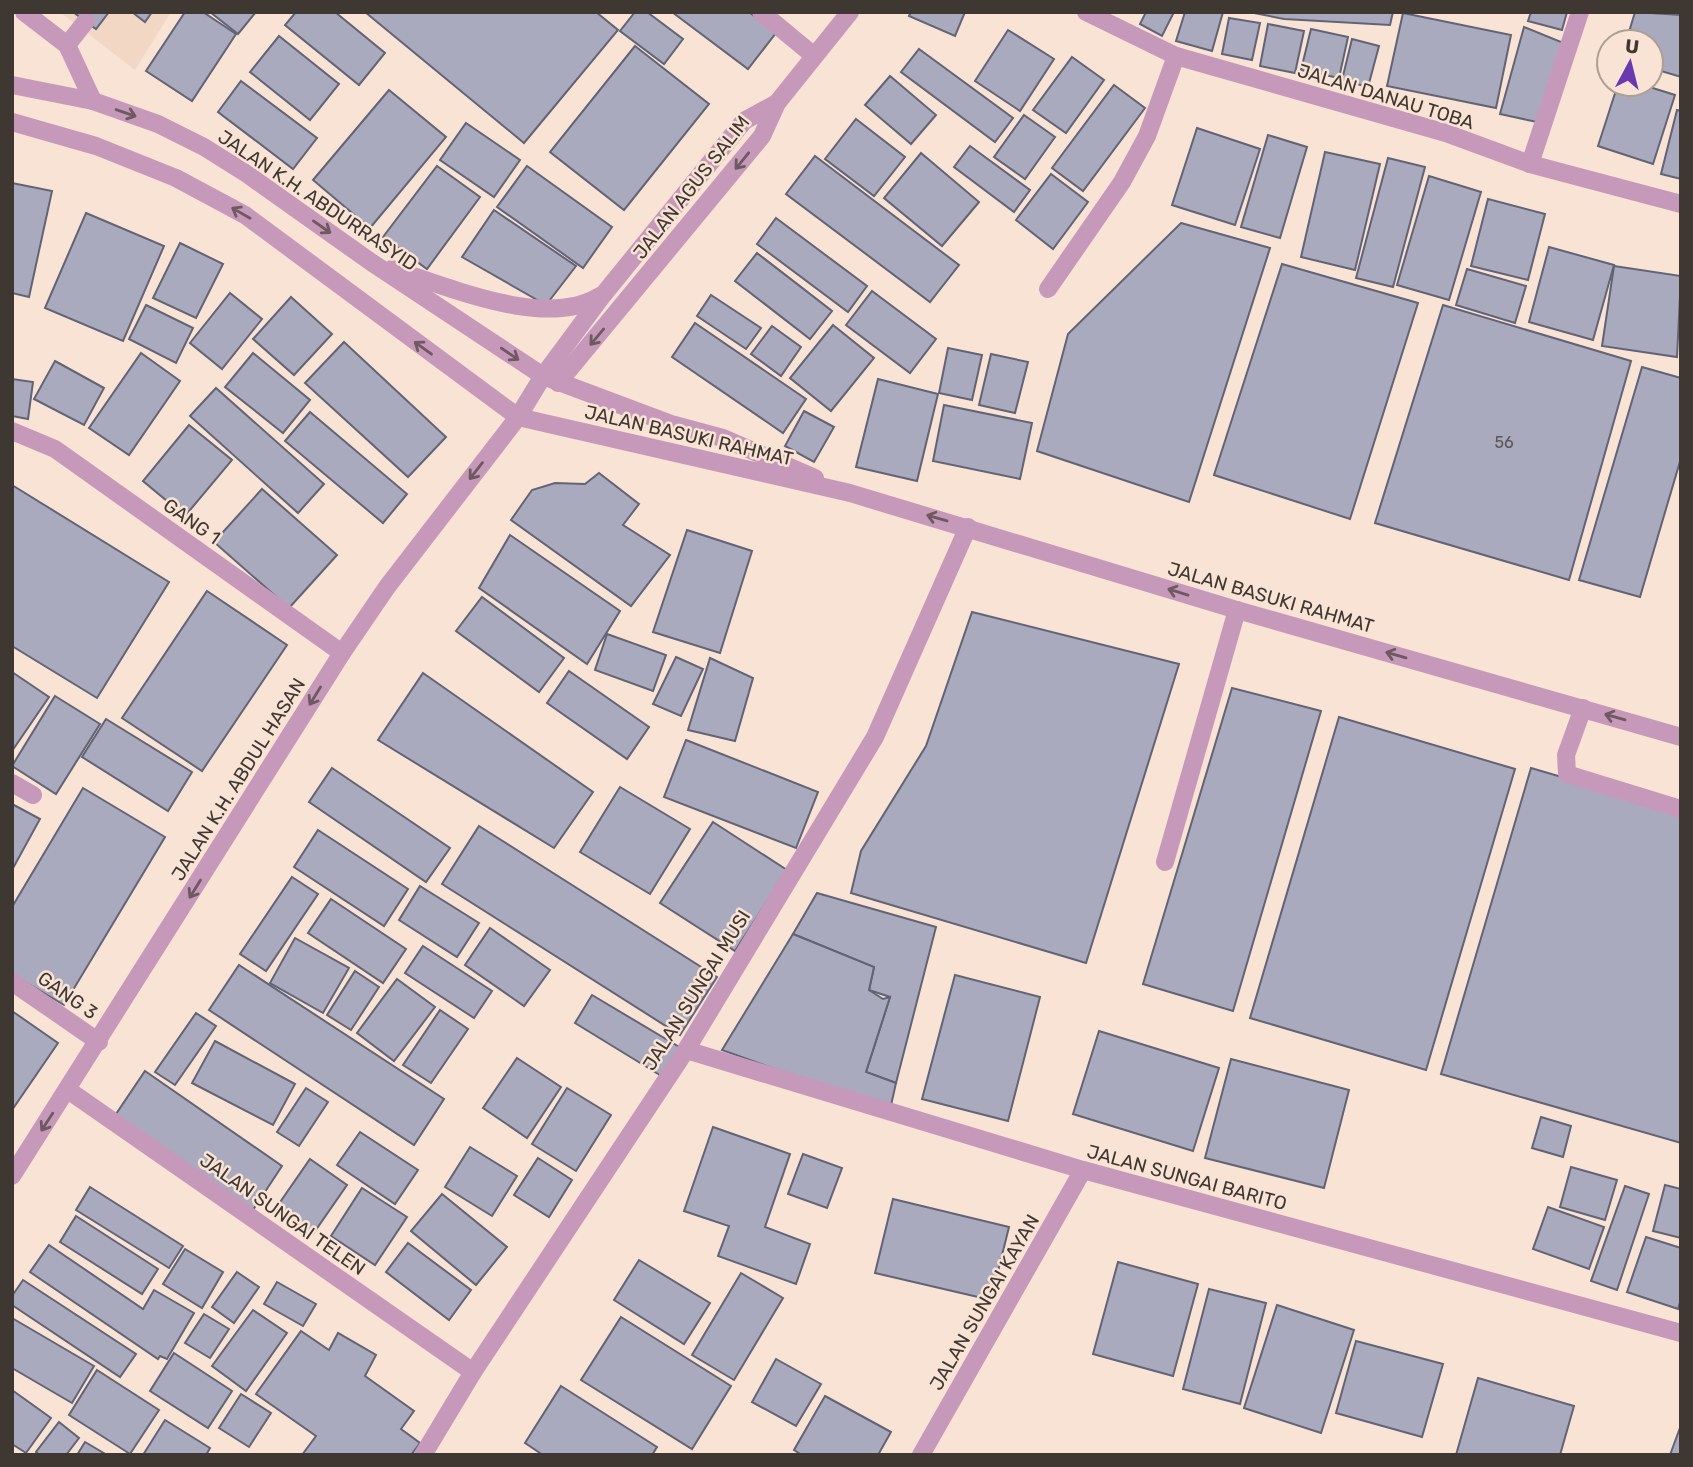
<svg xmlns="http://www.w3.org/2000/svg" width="1693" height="1467" font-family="Rubik,sans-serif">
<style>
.built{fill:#f2d7c4}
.building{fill:#aaaabf;stroke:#636376;stroke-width:2}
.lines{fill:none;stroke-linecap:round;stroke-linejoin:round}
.minor{stroke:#c699ba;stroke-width:18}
.oneway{stroke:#6e5961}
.labels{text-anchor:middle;stroke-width:5;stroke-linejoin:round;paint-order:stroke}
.number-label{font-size:16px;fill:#5a5454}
.street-label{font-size:19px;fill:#3f3731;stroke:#f8e3d5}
</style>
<rect width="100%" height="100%" fill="#f8e3d5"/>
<!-- built -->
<polygon class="built" points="60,12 171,12 135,70"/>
<!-- building -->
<g class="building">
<polygon points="73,12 109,12 96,29"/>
<polygon points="132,12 152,12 145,22"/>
<polygon points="185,12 203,12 236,34 192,101 146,71"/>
<polygon points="210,12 256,12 238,34"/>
<polygon points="296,12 335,12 385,53 359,85 285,25"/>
<polygon points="365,12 596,12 618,30 524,143"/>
<polygon points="635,12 647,12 683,39 664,64 620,31"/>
<polygon points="672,12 749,12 776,33 748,69"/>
<polygon points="911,12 965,12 955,36 909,16"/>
<polygon points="1146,12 1174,12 1162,36 1140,24"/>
<polygon points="1185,12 1223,12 1212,51 1176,41"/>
<polygon points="1249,12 1393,12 1390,25 1284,19"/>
<polygon points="1531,12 1567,12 1562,30 1528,21"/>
<polygon points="1635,12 1681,15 1681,77 1651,68 1651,42 1626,42"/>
<polygon points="1403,13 1511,35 1496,108 1387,86"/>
<polygon points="1229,18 1260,23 1252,60 1222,54"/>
<polygon points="1268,24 1304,31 1295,73 1260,66"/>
<polygon points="1524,27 1566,44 1537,122 1500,114"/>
<polygon points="1311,29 1348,37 1339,78 1301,70"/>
<polygon points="1008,30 1054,59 1020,111 975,81"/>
<polygon points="279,36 339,84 310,120 250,72"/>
<polygon points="1352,39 1379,46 1368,87 1342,80"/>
<polygon points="635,46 709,104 624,210 550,152"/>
<polygon points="919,49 1013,118 995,142 901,72"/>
<polygon points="1072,57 1104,80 1066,133 1033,110"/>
<polygon points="890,76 936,115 911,144 865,105"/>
<polygon points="241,81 317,138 293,169 218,112"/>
<polygon points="1618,84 1640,84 1675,95 1653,164 1598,146"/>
<polygon points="1114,85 1145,108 1083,191 1052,168"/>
<polygon points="389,90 446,137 370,228 313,180"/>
<polygon points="1677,110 1681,111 1681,179 1661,174"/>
<polygon points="1024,115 1055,137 1025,179 994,157"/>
<polygon points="856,119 905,157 874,196 825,159"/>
<polygon points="466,123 520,160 494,197 440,160"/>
<polygon points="1197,128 1260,149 1235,225 1172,205"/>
<polygon points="1268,135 1307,147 1280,238 1241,227"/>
<polygon points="970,146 1030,190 1014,212 954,167"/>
<polygon points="1325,152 1380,164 1355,270 1301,257"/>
<polygon points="921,153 979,202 942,246 884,198"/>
<polygon points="815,156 959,265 930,302 786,194"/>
<polygon points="1388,158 1425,167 1393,287 1356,278"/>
<polygon points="437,166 480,197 427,269 383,237"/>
<polygon points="527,166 612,227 583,268 497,207"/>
<polygon points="1051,174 1088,202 1053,249 1016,220"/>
<polygon points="1429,176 1481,192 1449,300 1397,285"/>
<polygon points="12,183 52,191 29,297 12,293"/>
<polygon points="1488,199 1545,214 1528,280 1471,266"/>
<polygon points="494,210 576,266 546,305 462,257"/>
<polygon points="86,213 164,246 123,341 45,308"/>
<polygon points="776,218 867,286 848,312 757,244"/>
<polygon points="1181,223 1270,248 1189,502 1037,451 1068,334"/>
<polygon points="180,243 223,264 196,318 153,298"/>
<polygon points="1549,247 1614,265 1593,340 1529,322"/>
<polygon points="757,253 832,311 810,339 735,281"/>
<polygon points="1282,264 1418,303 1350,519 1214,475"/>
<polygon points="1614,266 1681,276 1677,357 1602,346"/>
<polygon points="1467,269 1526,286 1515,323 1456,305"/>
<polygon points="872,291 936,339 910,373 846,325"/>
<polygon points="230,293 262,319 222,369 190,343"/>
<polygon points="711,295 761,328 746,349 697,316"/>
<polygon points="291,297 332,334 294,375 253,339"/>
<polygon points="146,305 193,328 176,363 129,339"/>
<polygon points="1443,305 1631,361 1569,580 1375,523"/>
<polygon points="695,323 806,399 783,433 672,357"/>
<polygon points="833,325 874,358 831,411 790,378"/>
<polygon points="772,326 801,347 781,376 751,354"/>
<polygon points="344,342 446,437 408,477 305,383"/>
<polygon points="948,348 982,355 972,400 939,393"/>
<polygon points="141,353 180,381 129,455 89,428"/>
<polygon points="253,353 310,400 283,433 225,387"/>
<polygon points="991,354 1028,362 1015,413 979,405"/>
<polygon points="55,361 104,388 84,425 34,399"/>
<polygon points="1642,367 1681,378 1681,458 1640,597 1579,580"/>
<polygon points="12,379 33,382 28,419 12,416"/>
<polygon points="878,379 938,394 917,481 856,467"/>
<polygon points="216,388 324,484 298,513 190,416"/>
<polygon points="944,405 1032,423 1020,479 933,461"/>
<polygon points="804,411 834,427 814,462 785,446"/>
<polygon points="310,412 407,494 383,523 285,441"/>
<polygon points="189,425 232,460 185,516 143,481"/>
<polygon points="599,473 639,504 623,525 670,555 631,606 511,520 532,490 555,483 585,484"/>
<polygon points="12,485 169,582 97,698 12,646"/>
<polygon points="262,489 337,555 289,608 214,542"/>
<polygon points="687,530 752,551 720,653 653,632"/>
<polygon points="510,535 620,611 587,664 479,588"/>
<polygon points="207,591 287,645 202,771 122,718"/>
<polygon points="482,597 564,658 539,692 456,631"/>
<polygon points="972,612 1179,664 1086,963 851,893 861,851 926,746"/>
<polygon points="607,634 666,655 653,691 595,670"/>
<polygon points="676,657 703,669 681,716 653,704"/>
<polygon points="710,658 753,678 735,741 688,730"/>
<polygon points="569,671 649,727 627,759 547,703"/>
<polygon points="12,672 49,697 12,751"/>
<polygon points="423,673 593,792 554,848 378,740"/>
<polygon points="1232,688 1321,711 1233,1011 1143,984"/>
<polygon points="55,696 100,724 56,794 12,766"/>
<polygon points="1339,717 1515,769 1426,1070 1250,1018"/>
<polygon points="106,719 192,772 168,811 82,757"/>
<polygon points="686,740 818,792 796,848 664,797"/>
<polygon points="332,768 450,848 426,882 309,802"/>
<polygon points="1531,768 1681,812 1681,1143 1441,1074"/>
<polygon points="620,787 690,829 650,894 580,852"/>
<polygon points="83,788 165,837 64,1005 12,974 12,907"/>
<polygon points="12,804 40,819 12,870"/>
<polygon points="713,822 787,870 735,951 660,903"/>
<polygon points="479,826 717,977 680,1035 442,884"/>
<polygon points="318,830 408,889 384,926 294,867"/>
<polygon points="292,877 318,894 266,971 240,954"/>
<polygon points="420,886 479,923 457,957 399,920"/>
<polygon points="817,893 936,927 896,1083 866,1072 890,997 869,990 874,967 793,934"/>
<polygon points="331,899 406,949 383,983 308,933"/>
<polygon points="490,928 550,970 524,1006 465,965"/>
<polygon points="793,934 874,967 869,990 883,999 890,997 866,1072 896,1083 890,1110 722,1050"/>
<polygon points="295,938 349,968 323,1013 270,983"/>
<polygon points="423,946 492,991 474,1018 405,973"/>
<polygon points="239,965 444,1099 414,1145 209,1010"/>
<polygon points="355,971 379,987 351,1030 327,1015"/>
<polygon points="955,975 1040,997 1008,1121 922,1099"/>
<polygon points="397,979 435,1007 394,1061 357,1033"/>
<polygon points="592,995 681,1048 663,1077 575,1023"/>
<polygon points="440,1010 468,1029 431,1083 403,1065"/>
<polygon points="12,1011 58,1043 12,1110"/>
<polygon points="196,1013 216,1026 175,1085 155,1072"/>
<polygon points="1099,1031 1219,1068 1193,1151 1073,1114"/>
<polygon points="215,1041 295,1084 273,1125 192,1083"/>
<polygon points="517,1058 561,1087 527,1138 483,1108"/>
<polygon points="1231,1059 1349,1090 1324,1188 1205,1158"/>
<polygon points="145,1071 282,1166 251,1213 114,1117"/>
<polygon points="306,1088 328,1102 299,1146 277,1132"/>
<polygon points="567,1088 611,1115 576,1171 532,1144"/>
<polygon points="1541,1117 1571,1126 1563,1157 1532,1148"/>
<polygon points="713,1127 790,1154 765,1227 810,1244 796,1284 718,1256 729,1226 684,1211"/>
<polygon points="360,1132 418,1170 395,1204 337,1165"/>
<polygon points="470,1147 517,1176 492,1216 445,1187"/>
<polygon points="803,1154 842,1168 827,1208 788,1194"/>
<polygon points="538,1158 572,1180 549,1217 514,1195"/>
<polygon points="310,1159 347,1185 313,1234 276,1208"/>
<polygon points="1571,1167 1617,1180 1605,1220 1560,1207"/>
<polygon points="1665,1185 1681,1189 1681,1238 1653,1231"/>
<polygon points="1625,1186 1649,1194 1617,1290 1591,1281"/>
<polygon points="90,1187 183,1246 169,1268 76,1210"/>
<polygon points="362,1188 407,1217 375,1265 331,1236"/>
<polygon points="442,1194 507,1247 476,1285 411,1231"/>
<polygon points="893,1199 1009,1227 991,1300 875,1273"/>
<polygon points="1548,1207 1604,1227 1589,1269 1533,1249"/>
<polygon points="76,1216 158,1269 142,1294 60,1242"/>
<polygon points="1646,1237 1681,1248 1681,1299 1678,1309 1627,1292"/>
<polygon points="408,1243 471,1290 449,1320 386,1272"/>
<polygon points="49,1245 143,1309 154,1290 194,1313 167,1359 160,1356 158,1359 30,1272"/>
<polygon points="185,1249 223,1272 202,1308 163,1284"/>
<polygon points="639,1260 710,1303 684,1344 614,1300"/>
<polygon points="1118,1262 1198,1284 1173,1376 1093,1354"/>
<polygon points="237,1272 259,1287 234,1323 212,1307"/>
<polygon points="741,1273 783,1298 734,1380 692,1355"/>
<polygon points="23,1280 136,1354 120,1377 12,1305 12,1296"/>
<polygon points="277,1282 316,1304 303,1326 264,1304"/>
<polygon points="1209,1289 1266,1303 1240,1404 1183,1389"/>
<polygon points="1277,1305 1354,1330 1321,1433 1244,1408"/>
<polygon points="253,1310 287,1333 246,1391 212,1366"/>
<polygon points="204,1314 229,1329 210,1358 185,1343"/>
<polygon points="621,1317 731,1386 692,1449 581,1380"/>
<polygon points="12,1318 94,1366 72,1403 12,1368"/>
<polygon points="301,1331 329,1350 338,1333 376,1355 365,1376 414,1411 401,1429 420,1443 411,1455 302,1455 316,1436 256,1394"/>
<polygon points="1356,1341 1443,1364 1422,1437 1336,1413"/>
<polygon points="174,1353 232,1391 208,1428 150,1391"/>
<polygon points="776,1359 821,1384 796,1426 752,1402"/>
<polygon points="97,1370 159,1410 130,1454 69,1415"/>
<polygon points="1478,1378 1574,1406 1560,1455 1456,1455"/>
<polygon points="561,1386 657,1447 652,1455 543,1455 525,1443"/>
<polygon points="12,1390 51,1418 26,1453 12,1444"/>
<polygon points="241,1394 271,1413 249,1447 219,1428"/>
<polygon points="825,1396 891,1432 878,1455 802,1455 794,1450"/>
<polygon points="165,1420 210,1448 206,1455 143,1455"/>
<polygon points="59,1422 79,1438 66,1455 39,1455 36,1452"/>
<polygon points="1681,1425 1681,1455 1670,1455"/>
<polygon points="85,1442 107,1455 77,1455"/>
</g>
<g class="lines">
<!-- minor -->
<g class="minor">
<polyline points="24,12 67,45 93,101"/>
<polyline points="761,12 813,55"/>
<polyline points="1086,12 1176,56 1446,133 1530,164 1681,204"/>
<polyline points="67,45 86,21"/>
<polyline points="12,85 93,101 158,124 204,147 247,174 371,262 543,376 671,424 723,438 815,478"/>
<polyline points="12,122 96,146 176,178 245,215 518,417 850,493 1237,610 1681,737"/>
<polyline points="1530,164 1580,12"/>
<path d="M392 269C448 286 545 330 600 296"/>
<polyline points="1048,289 1122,182 1147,136 1176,56"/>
<polyline points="558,383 762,136 777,103 850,12"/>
<polyline points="12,431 55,449 342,653"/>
<polyline points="1583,708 1566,755 1567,774 1681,809"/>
<polyline points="12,783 33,795"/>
<polyline points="1165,862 1237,610"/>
<polyline points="12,982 99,1042"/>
<polyline points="686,1050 1083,1170 1681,1333"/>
<polyline points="68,1090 473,1372"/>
<polyline points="12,1176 342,653 387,587 518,417 543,376 603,295 744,121 777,103"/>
<polyline points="423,1455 473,1372 686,1050 875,737 968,527"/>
<polyline points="921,1455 1083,1170"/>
</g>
</g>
<!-- one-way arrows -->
<defs><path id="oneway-shaft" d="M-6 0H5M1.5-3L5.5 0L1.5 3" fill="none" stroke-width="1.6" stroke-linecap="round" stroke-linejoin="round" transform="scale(1.75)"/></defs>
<g class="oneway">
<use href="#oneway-shaft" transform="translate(126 113) rotate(19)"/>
<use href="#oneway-shaft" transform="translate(742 161) rotate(129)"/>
<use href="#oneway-shaft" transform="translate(241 213) rotate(-150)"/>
<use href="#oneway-shaft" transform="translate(322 227) rotate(35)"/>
<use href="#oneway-shaft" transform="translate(597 337) rotate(130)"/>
<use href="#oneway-shaft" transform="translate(423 348) rotate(-144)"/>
<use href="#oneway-shaft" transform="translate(510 354) rotate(34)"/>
<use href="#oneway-shaft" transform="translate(476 471) rotate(128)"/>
<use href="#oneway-shaft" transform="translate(937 518) rotate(-164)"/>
<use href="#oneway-shaft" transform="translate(1178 592) rotate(-163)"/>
<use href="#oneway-shaft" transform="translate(1396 655) rotate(-164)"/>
<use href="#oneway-shaft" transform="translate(315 696) rotate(122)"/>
<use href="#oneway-shaft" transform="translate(1615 717) rotate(-164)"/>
<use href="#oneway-shaft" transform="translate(195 889) rotate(122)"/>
<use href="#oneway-shaft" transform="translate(47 1122) rotate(123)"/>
</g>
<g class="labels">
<!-- number labels -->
<g class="number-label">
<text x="1504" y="448">56</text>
</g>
<!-- street labels -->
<g class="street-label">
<text transform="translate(1386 96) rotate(17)" y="7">JALAN DANAU TOBA</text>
<text transform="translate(691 187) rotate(-52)" y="7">JALAN AGUS SALIM</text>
<text transform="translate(318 200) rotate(34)" y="7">JALAN K.H. ABDURRASYID</text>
<text transform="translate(689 435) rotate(13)" y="7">JALAN BASUKI RAHMAT</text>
<text transform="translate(192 521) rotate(35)" y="7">GANG 1</text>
<text transform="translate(1271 597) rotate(16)" y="7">JALAN BASUKI RAHMAT</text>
<text transform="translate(238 779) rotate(-58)" y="7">JALAN K.H. ABDUL HASAN</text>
<text transform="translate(696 990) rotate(-58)" y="7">JALAN SUNGAI MUSI</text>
<text transform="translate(68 995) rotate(35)" y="7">GANG 3</text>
<text transform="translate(1187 1177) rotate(15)" y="7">JALAN SUNGAI BARITO</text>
<text transform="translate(283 1214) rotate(35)" y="7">JALAN SUNGAI TELEN</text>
<text transform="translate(984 1302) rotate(-60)" y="7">JALAN SUNGAI KAYAN</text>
</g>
</g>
<!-- border -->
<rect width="1693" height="1467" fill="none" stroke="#3f3731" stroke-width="28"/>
<!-- north arrow -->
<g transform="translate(1630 63) rotate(7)"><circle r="33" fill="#f8e3d5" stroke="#ae9e93" stroke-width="2"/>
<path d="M0-5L12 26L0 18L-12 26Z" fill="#6939b1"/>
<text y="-10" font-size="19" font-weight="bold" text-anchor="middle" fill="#3f3731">U</text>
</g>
</svg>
